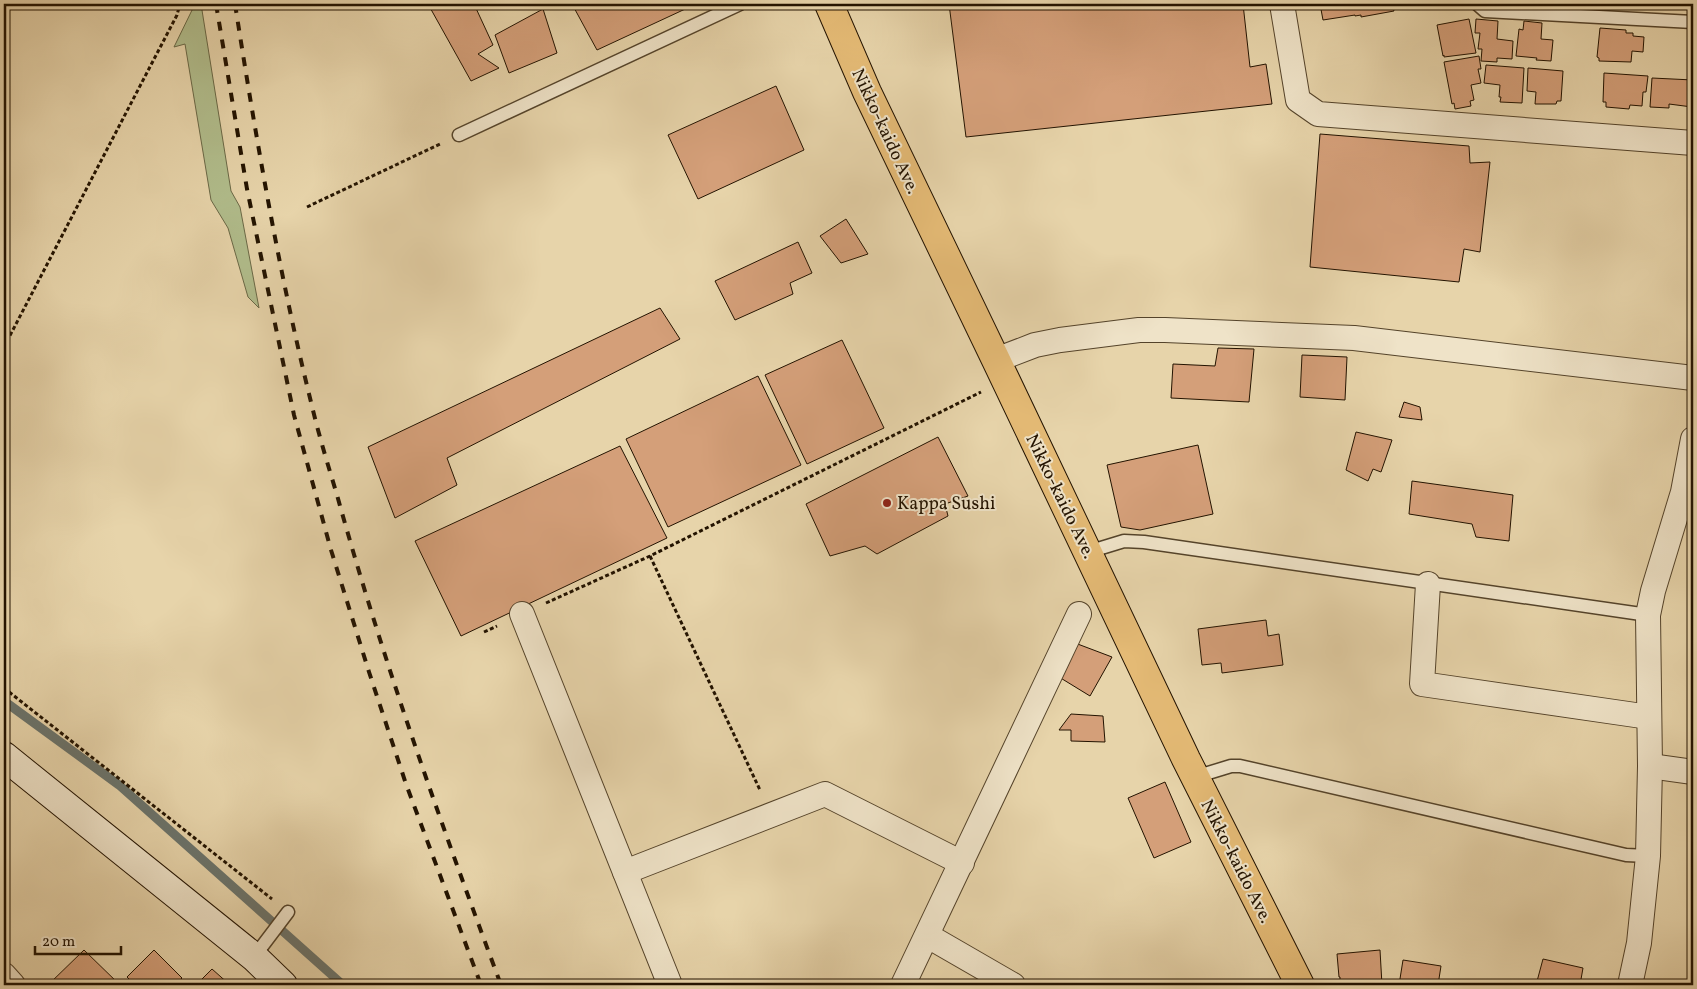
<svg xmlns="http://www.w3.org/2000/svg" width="1697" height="989" font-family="Vollkorn,serif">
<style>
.green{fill:#b1bd8c;stroke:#6a6846}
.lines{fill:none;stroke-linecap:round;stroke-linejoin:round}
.stream{stroke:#6b746c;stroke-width:9}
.building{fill:#d49f79;stroke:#231300}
.lane-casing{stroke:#54432a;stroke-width:15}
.street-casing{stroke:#54432a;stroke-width:26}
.secondary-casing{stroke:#231300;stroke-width:30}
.highway-casing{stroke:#231300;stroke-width:30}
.path{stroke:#231300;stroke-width:3;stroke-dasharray:4 2.5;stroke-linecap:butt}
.lane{stroke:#efe3c8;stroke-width:12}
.street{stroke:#efe3c8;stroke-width:24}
.secondary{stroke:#efe3c8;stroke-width:28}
.highway{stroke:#e4ba75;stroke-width:28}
.rail{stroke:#231300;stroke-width:4;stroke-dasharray:9 9;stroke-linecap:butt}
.poi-dot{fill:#8f2418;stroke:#efe3c8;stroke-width:2}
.labels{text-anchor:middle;stroke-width:4;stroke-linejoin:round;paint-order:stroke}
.street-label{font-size:18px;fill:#231300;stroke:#efe3c8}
.poi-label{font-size:18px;fill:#231300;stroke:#efe3c8;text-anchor:start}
</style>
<rect width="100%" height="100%" fill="#e7d4aa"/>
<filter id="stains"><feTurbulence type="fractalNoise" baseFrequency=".004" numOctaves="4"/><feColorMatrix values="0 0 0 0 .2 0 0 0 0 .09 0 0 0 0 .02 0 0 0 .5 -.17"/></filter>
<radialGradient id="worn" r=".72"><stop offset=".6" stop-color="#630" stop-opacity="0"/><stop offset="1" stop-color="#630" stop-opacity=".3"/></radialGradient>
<!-- green -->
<polygon class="green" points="195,4 201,4 231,191 240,207 259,308 248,297 228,228 211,200 185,44 174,47"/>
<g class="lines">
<!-- stream -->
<polyline class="stream" points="4,701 119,785 343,985"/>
</g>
<!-- building -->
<g class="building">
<polygon points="428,4 474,4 493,45 478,54 499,68 471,81"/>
<polygon points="572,4 696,4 597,50"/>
<polygon points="949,4 1243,4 1250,67 1266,64 1272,104 966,137"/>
<polygon points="1320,4 1392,4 1394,11 1361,17 1361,15 1355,16 1355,15 1323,20"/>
<polygon points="543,9 557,53 509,73 495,35"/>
<polygon points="1469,19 1476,53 1444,57 1444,55 1443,56 1437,25"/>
<polygon points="1476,19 1498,21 1497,39 1513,41 1512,59 1497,58 1497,62 1481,61 1482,49 1478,49 1480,33 1475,33"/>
<polygon points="1524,21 1542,23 1541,39 1553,40 1551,61 1536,60 1537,58 1516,56 1519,29 1523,30"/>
<polygon points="1600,28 1626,30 1626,33 1633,33 1633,36 1644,37 1643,52 1632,51 1631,62 1599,61 1599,58 1597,57"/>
<polygon points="1479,56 1481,69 1478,69 1481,83 1471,85 1474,100 1470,101 1471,106 1455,109 1454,103 1452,104 1444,62"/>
<polygon points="1486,65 1524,68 1522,103 1500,102 1501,97 1499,97 1500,85 1484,83"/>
<polygon points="1528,68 1563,71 1561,101 1557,101 1556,104 1535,104 1536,92 1527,91"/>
<polygon points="1604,73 1648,76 1646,92 1643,92 1642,106 1630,105 1629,109 1606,107 1606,102 1603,102"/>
<polygon points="1652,78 1693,80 1692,107 1669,104 1669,108 1650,107"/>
<polygon points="776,86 804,150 698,199 668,135"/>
<polygon points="1320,134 1469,146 1470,163 1490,162 1480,252 1464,249 1459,282 1310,267"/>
<polygon points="846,219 868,254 841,263 820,236"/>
<polygon points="798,242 812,273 790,283 793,294 735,320 715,281"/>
<polygon points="660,308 680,339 447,458 457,485 395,518 368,447"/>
<polygon points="842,340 884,428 807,464 765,375"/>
<polygon points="1218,348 1254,349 1249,402 1171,398 1173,364 1215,366"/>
<polygon points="1302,355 1347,357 1345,400 1300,397"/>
<polygon points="758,376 801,465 668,527 626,439"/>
<polygon points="1404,402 1420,407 1422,420 1399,417"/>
<polygon points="1356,432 1392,440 1381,472 1373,469 1368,481 1346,470"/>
<polygon points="938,437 968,496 945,504 948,516 877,554 865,546 830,556 806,504"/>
<polygon points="1198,445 1213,514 1140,530 1121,527 1107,465"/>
<polygon points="620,446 667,538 461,636 415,541"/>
<polygon points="1412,481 1513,495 1509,541 1476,537 1472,524 1409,514"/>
<polygon points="1266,620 1268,636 1279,634 1283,665 1222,673 1221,663 1202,665 1198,629"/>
<polygon points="1075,643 1112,657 1090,696 1059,677"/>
<polygon points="1071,714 1103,716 1105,742 1071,741 1071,730 1059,730"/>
<polygon points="1165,782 1191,842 1154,858 1128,798"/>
<polygon points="84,950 120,985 48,985"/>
<polygon points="154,950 182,978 175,985 135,985 127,977"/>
<polygon points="1380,950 1382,985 1362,985 1362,980 1340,982 1340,977 1339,977 1337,954"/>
<polygon points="1543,959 1583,968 1580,985 1536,985"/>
<polygon points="1403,960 1441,966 1438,985 1399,985"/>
<polygon points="212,969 230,985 196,985"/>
</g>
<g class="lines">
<!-- lane casing -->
<g class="lane-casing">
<g id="lane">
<polyline points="1477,4 1485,11 1693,22"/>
<polyline points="459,135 740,4"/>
<polyline points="1088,552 1124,541 1144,542 1648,615"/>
<polyline points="1195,777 1231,766 1240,766 1626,855 1648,856"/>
<polyline points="254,957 288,912"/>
</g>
</g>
<!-- street casing -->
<g class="street-casing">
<g id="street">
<polyline points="1282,4 1298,100 1318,114 1693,143"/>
<polyline points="996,360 1035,345 1060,340 1139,330 1165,330 1354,338 1693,378"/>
<polyline points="1428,584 1422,684 1649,717"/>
<polyline points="522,614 670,985"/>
<polyline points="1650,766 1693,772"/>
<polyline points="625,872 825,794 962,863"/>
<polyline points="928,936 1013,985"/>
<polyline points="4,975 13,985"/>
<polyline points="903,985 1079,614"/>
<polyline points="1630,985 1639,943 1648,856 1650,766 1648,615 1653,591 1683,492 1693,439"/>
</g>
</g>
<!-- secondary casing -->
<g class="secondary-casing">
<polyline id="secondary" points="4,756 254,957 283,985"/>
</g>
<!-- highway casing -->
<g class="highway-casing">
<polyline id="highway" points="829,4 867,92 996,360 1186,759 1300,985"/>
</g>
<!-- path -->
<g class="path">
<polyline points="307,207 440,144"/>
<polyline points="4,347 177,15 180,4"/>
<polyline points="650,556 760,790"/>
<polyline points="546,603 650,556 981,392"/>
<polyline points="484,632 497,626"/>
<polyline points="4,688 272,899"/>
</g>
<!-- lane -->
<use href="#lane" class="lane"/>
<!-- street -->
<use href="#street" class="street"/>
<!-- secondary -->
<use href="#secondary" class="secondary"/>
<!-- highway -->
<use href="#highway" class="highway"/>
<!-- rail -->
<g class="rail">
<polyline points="216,4 247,189 294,415 331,550 369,672 406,784 481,985"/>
<path d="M235 4C256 138 279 274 312 406 319 436 328 465 337 495 383 661 441 824 501 985"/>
</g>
</g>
<!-- markers -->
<circle class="poi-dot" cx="887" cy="503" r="5"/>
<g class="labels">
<!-- street labels -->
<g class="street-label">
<text transform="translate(886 131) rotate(65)" y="6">Nikko-kaido Ave.</text>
<text transform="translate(1061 496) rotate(64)" y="6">Nikko-kaido Ave.</text>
<text transform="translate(1237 861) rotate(63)" y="6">Nikko-kaido Ave.</text>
</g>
<!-- poi labels -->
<g class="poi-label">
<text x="897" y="509">Kappa Sushi</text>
</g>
</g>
<!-- margin -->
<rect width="1697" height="989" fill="none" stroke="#e7d4aa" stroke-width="20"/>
<rect x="5" y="5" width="1687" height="979" fill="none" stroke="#231300" stroke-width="2.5"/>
<rect x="10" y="10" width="1677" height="969" fill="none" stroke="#231300"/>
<!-- scale -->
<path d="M35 946v8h86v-8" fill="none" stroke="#231300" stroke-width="2.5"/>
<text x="42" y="946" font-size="15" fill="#231300" stroke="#efe3c8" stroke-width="4" paint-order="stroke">20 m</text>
<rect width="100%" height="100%" filter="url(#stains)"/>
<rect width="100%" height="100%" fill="url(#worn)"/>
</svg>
